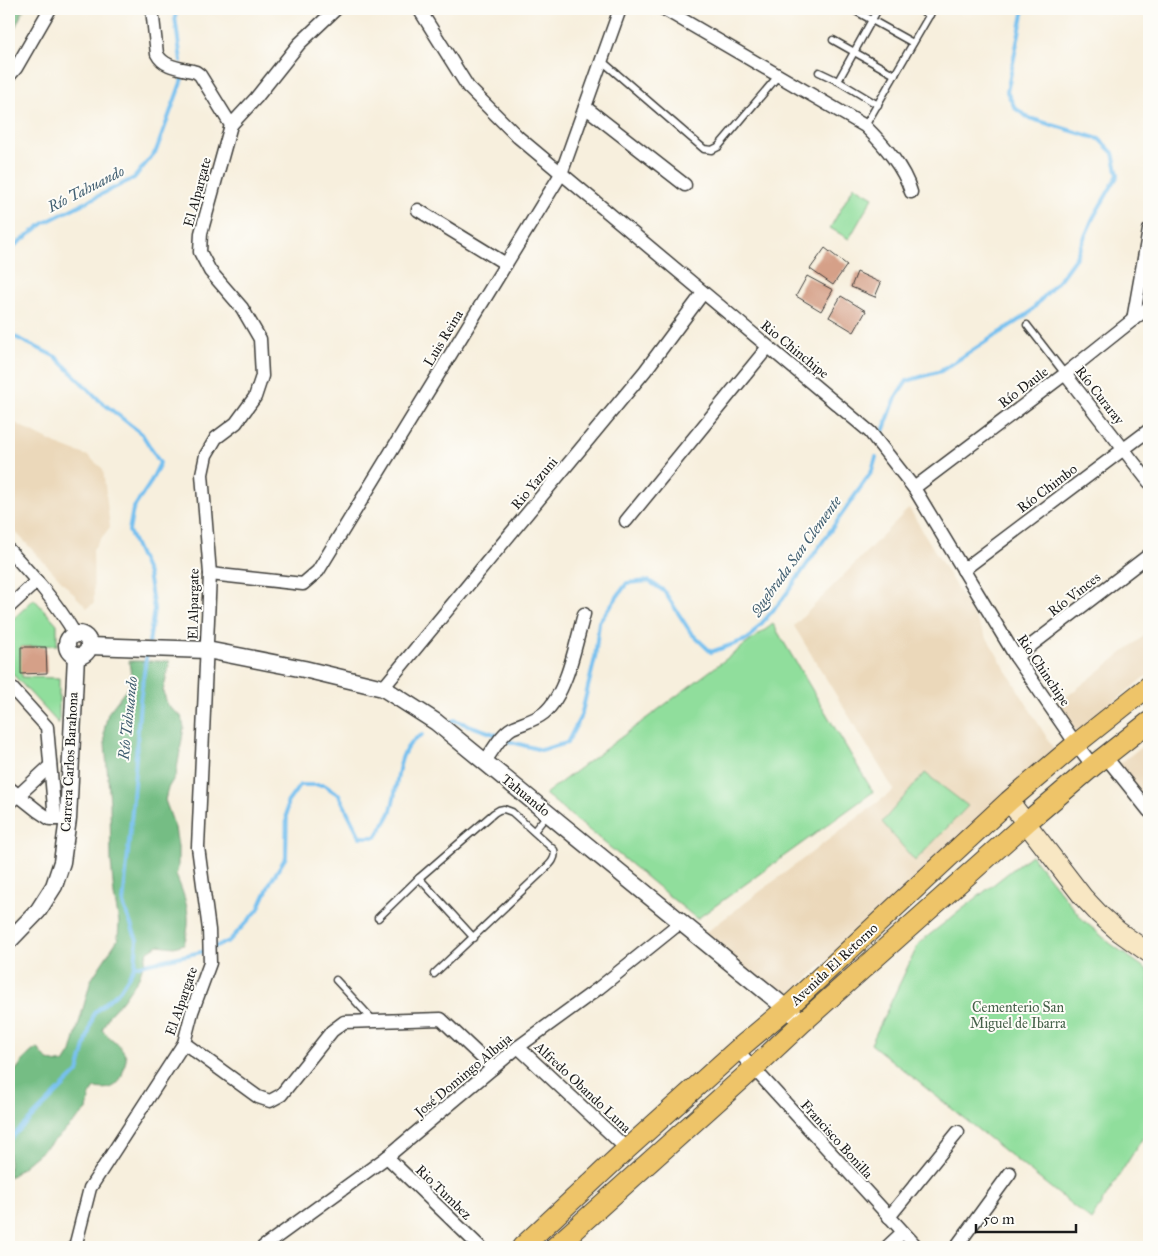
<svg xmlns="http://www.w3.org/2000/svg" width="1158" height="1256" font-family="'IM FELL Great Primer',serif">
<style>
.built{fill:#ebd8ba}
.green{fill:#90de9c;stroke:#567d5c}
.forest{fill:#74bd84;stroke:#486c50}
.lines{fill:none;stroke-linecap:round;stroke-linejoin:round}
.stream{stroke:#76c0ef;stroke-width:4}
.building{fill:#d5a088}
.service-casing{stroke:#3d3c39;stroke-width:9}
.minor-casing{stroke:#3d3c39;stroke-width:15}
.tertiary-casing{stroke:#3d3c39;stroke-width:19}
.secondary-casing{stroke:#3d3c39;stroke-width:21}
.primary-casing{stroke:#3d3c39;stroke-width:22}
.service{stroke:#fff;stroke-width:6}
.minor{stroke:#fff;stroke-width:12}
.tertiary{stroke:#fff;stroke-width:16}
.secondary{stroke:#f8e7c3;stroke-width:19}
.primary{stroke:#eec469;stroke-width:20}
.labels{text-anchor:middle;stroke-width:4;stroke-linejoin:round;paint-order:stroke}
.street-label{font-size:14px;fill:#1c1c1c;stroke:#fdfcf7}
.park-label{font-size:14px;fill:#456049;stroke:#fdfcf7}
.water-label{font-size:15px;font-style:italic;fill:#405e70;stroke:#fdfcf7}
</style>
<rect width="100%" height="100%" fill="#fdfcf7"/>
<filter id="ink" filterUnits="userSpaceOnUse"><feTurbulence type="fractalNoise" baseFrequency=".02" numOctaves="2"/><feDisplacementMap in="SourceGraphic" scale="10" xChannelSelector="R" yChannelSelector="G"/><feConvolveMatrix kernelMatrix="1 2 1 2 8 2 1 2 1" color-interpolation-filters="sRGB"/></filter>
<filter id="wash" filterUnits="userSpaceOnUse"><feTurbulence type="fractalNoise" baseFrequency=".0096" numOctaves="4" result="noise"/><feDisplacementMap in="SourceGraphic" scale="20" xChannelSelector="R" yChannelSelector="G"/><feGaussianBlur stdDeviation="1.12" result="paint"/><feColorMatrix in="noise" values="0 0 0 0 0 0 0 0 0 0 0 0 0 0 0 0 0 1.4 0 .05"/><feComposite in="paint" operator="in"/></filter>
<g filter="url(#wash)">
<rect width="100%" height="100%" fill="#f7efdd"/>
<!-- built -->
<g class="built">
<polygon points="9,420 56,444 88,456 103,469 110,527 93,549 94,603 87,608 9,525"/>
<polygon points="909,508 1056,753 782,1002 704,934 894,790 794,626"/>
<polygon points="1149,632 1149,674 1077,732 1056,705"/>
<polygon points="1149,741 1149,786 1140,793 1118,765"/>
</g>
<!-- green -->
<g class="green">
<polygon points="854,186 873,197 849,239 830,228"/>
<polygon points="34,599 57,624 57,645 21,647 22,677 59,678 59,724 9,670 9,623"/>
<polygon points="773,624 873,792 697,919 545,794"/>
<polygon points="925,773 968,806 915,861 882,822"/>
<polygon points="1031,855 1083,920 1111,944 1149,971 1149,1128 1091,1220 871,1044 919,943"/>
</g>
<!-- forest -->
<g class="forest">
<polygon points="9,9 24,9 15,28 9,36"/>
<path d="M129 661H170L163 691 168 706 181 716 184 727 176 775 168 788 165 800 175 828 178 847V868L176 875C186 900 193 917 184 944L174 947 158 945 148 951 139 977 122 1001 109 1015 102 1030C109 1038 122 1045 126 1056 127 1059 125 1063 124 1067 121 1085 113 1091 95 1088L90 1095 87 1110 57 1138 13 1175 9 1177V1079C17 1070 28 1051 38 1048 45 1060 51 1063 64 1063L71 1052 91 980 118 939 119 922 114 895 111 861 110 803 104 731 108 713 128 687 131 676Z"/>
</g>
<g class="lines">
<!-- stream -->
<g class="stream">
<polyline points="177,9 175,17 181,61"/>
<polyline points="9,250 44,223 134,178 156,151 182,80"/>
<polyline points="9,334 56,357 99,400 142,434 160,463 149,485 133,509 129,531 148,574 154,609 149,643"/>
<polyline points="882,434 896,397 907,381 941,371 1028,314 1060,279 1076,257 1093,218 1118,175 1113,153 1099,139 1029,118 1015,108 1007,92 1024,9"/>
<polyline points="451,722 454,720 497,735"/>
<polyline points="508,741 541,750 567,743 581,716 595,658 599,622 627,583 649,581 664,591 691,633 711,652 748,639 782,600 872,471 876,457"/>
<path d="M212 948 229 941 258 910 271 881 286 857 287 803 300 785H324L339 795 360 837H376C381 829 386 821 390 813 400 788 393 748 422 735"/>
<polyline points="135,966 206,951"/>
<polyline points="9,1140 78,1072 94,1013 120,990 135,966 137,940 123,904 132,811 140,701 147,652"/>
</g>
</g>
<g id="blocks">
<!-- building -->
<g class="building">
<polygon points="825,248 847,265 833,285 810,269"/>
<polygon points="857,272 881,283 875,297 851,287"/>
<polygon points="807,276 833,290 821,311 796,296"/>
<polygon points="841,296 866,311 854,332 829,317"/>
<polygon points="21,647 46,647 47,673 21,674"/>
</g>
</g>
</g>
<g filter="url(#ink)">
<use href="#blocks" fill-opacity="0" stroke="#3d3c39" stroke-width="1"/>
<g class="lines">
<!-- service casing -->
<g class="service-casing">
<g id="service">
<polyline points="852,9 913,43"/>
<polyline points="918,9 930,15"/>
<polyline points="833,40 895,75"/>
<polyline points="602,61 704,149 712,150 718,147 778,76"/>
<polyline points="819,72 838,81"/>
<polyline points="878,105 838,81 878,9"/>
<polyline points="865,126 933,9"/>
<polyline points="1027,325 1065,374"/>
<polyline points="534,831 548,814"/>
<polyline points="419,878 474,938"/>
<path d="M378 918 419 878 494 813 499 810 504 809 512 812 554 850C557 859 549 865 543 871L434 974"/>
<polyline points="336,980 373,1020"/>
</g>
</g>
<!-- minor casing -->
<g class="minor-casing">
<g id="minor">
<polyline points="419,9 468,87 518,137 870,432 914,488 1016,657 1076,744 1093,766"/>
<path d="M664 9 865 126C883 144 904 167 911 192"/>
<polyline points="9,76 16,68 50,9"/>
<polyline points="585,107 685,185"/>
<polyline points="231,125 256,98 299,44 336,9"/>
<polyline points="418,210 506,264"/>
<polyline points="1133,320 1149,230"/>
<polyline points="1065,374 1149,482"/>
<polyline points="914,488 1065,374 1149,307"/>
<polyline points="626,521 768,347"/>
<path d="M9 550C33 576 57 603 75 634"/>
<polyline points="963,570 1149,430"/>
<polyline points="210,574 303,584 318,571 561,174 620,9"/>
<polyline points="9,607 37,581"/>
<polyline points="1016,657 1149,555"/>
<polyline points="9,685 47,727 55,819"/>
<polyline points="383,688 645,371 703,293"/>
<polyline points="1105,756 1149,811"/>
<path d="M485 761C493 751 500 735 512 728 522 723 534 721 544 713 567 694 576 642 584 614"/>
<polyline points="9,788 38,811 50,819 61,819"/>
<polyline points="9,804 50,766"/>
<polyline points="184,1043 258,1097 270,1101 281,1095 332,1031 344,1022 441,1019 493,1068"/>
<polyline points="518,1047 627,1149"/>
<polyline points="737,1050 917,1247"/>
<polyline points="387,1157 480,1247"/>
<polyline points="889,1217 958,1132"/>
<path d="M75 1247 90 1188 184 1043 192 1012 210 963 209 930 198 847 210 574 202 474 206 455 216 438 236 423 255 397 262 376 260 339 242 308 210 271 200 252 201 233 231 125 200 75 196 72C182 68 164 68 157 54L152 9"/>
<polyline points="263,1247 387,1157 518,1047 599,988 681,922"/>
<polyline points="887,1247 903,1232"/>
<polyline points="956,1247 1010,1173"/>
</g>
</g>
<!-- tertiary casing -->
<g class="tertiary-casing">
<g id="tertiary">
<circle cx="78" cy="645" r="11"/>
<polyline points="89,646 207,650 304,669 383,688 436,722 803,1022"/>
<polyline points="9,941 38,911 54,886 62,862 68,819 76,656"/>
</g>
</g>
<!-- secondary casing -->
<g class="secondary-casing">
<polyline id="secondary" points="1009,801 1083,897 1100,915 1118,931 1149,953"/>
</g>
<!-- primary casing -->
<g class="primary-casing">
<g id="primary">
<polyline points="522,1247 627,1149 737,1050 787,1008 1009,801 1076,744 1149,686"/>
<polyline points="555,1247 753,1069 803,1022 1026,823 1093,766 1149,722"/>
</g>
</g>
<!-- service -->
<use href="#service" class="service"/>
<!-- minor -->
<use href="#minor" class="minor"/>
<!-- tertiary -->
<use href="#tertiary" class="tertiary"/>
<!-- secondary -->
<use href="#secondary" class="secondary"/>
<!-- primary -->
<use href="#primary" class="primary"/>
</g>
</g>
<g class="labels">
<!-- street labels -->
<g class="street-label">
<text transform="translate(197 192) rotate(-75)" y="5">El Alpargate</text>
<text transform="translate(443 338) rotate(-59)" y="5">Luis Reina</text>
<text transform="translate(795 349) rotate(39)" y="5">Rio Chinchipe</text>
<text transform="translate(1023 387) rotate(-37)" y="5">Río Daule</text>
<text transform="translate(1100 395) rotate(52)" y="5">Río Curaray</text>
<text transform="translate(534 483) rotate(-50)" y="5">Rio Yazuni</text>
<text transform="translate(1047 488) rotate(-37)" y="5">Río Chimbo</text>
<text transform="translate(1074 594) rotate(-38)" y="5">Río Vinces</text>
<text transform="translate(193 604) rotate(-89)" y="5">El Alpargate</text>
<text transform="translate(1044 670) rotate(56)" y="5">Rio Chinchipe</text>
<text transform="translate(69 762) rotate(-87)" y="5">Carrera Carlos Barahona</text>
<text transform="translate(526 795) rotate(39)" y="5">Tahuando</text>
<text transform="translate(834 964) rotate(-43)" y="5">Avenida El Retorno</text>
<text transform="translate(181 1001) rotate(-71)" y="5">El Alpargate</text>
<text transform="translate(463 1075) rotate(-40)" y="5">José Domingo Albuja</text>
<text transform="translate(583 1087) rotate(43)" y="5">Alfredo Obando Luna</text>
<text transform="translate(837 1139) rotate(48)" y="5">Francisco Bonilla</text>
<text transform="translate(444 1192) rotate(44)" y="5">Rio Tumbez</text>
</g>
<!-- park labels -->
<g class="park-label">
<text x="1018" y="1012">Cementerio San<tspan x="1018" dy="16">Miguel de Ibarra</tspan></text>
</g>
<!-- water labels -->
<g class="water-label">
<text transform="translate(86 189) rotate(-27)" y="5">Río Tahuando</text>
<text transform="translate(796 556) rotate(-54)" y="5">Quebrada San Clemente</text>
<text transform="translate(128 718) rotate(-84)" y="5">Río Tahuando</text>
</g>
</g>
<!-- margin -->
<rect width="1158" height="1256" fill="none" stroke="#fdfcf7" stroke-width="30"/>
<!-- scale -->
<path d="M976 1224v8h100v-8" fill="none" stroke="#1c1c1c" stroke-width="2.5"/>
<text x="983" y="1224" font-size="15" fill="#1c1c1c" stroke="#fdfcf7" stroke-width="4" paint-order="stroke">50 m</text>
</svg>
